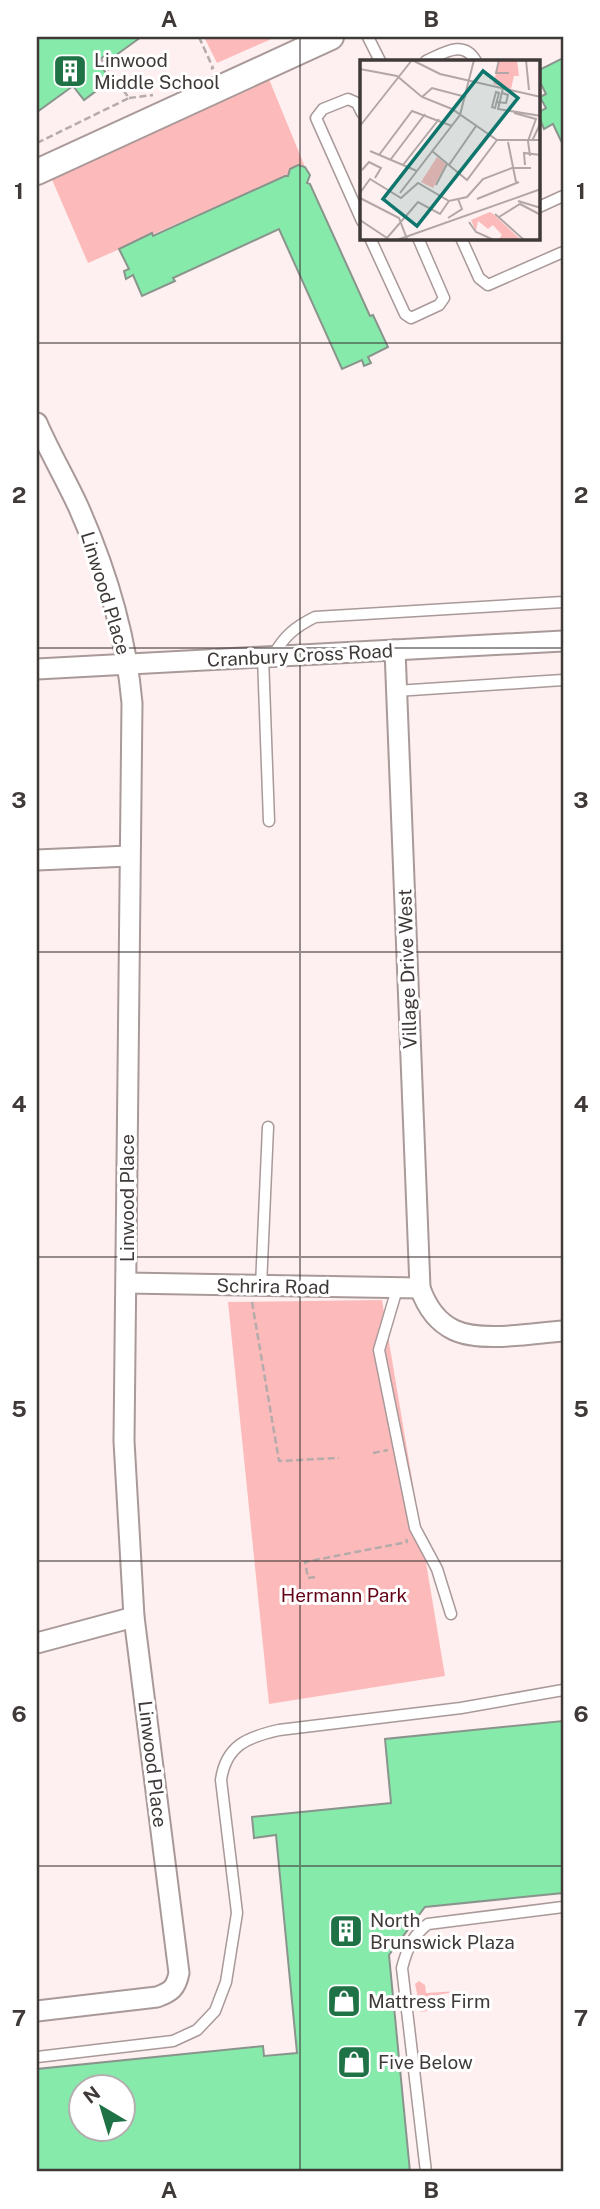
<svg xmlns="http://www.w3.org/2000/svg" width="600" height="2209" font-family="'Public Sans',sans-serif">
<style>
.green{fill:#fcbbba}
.building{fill:#86eaab;stroke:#89958c;stroke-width:2;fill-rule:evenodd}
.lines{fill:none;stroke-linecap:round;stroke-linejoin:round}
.service-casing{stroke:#a99999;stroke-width:13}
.minor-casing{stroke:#a99999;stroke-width:23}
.tertiary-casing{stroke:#a99999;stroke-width:28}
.path{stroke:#b6abab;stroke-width:2.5;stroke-dasharray:7 3.5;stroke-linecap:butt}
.service{stroke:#fff;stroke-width:10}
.minor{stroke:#fff;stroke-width:19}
.tertiary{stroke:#fff;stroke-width:24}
.grid{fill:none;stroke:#3f3938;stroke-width:2;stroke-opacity:0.55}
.labels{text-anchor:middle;stroke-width:6;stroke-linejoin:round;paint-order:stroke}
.poi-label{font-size:19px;fill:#3f3938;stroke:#fff;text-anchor:start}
.street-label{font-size:19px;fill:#3f3938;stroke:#fff}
.park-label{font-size:19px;fill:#630014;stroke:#fff}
.inset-road{fill:none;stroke:#b2a7a6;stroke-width:2}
.view{fill:#0f766e;fill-opacity:0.15;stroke:#0f766e;stroke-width:3.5}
.inset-edge{fill:none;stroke:#3f3938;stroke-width:3.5}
.neatline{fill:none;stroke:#3f3938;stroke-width:2.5}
.grid-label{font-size:23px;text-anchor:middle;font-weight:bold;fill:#3f3938}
</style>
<rect width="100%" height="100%" fill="#fef0f0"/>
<!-- green -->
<g class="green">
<polygon points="204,37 276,37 217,63"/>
<polygon points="264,67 305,167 88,263 47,168"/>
<polygon points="382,1300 445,1676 269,1704 228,1302"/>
<polygon points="419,1981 425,1985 426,1993 459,1991 427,1997 427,2011 421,2012 415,1984"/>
</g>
<!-- building -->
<g class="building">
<polygon points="37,37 141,37 108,61 104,56 98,62 111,80 84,100 73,86 37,112"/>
<polygon points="563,58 563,140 561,141 553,124 544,129 539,117 539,112 546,108 540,97 546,94 539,80 541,78 539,70"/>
<polygon points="298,165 305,167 310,175 307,183 310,184 370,316 373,315 388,347 368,357 371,363 364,366 362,360 342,369 279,229 173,278 175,281 142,296 133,275 126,279 124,271 129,269 119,249 152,233 153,236 285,176 288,176 290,169"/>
<path d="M563 1721V1893L425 1907 389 1955 410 2172H37V2069L263 2046 264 2056 297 2053 276 1835 254 1838 252 1817 391 1803 385 1739ZM80 2086H122V2128H80Z"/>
</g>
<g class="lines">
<!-- service casing -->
<g class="service-casing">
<g id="service">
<polyline points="368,37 380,61"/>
<path d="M426 61C444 53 463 39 476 61"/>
<polyline points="362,113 357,103 348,99 323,109 316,118 362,221"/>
<polyline points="539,207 563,196"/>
<polyline points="370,238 405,314 411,318 439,305 444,298 418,238"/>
<polyline points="461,238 479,278 488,285 563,252"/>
<path d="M273 656C284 636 295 627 315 617L563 602"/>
<polyline points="263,657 269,821"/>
<polyline points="396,691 563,680"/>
<polyline points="261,1286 268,1127"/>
<polyline points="397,1289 379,1350 415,1528 437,1569 451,1614"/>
<path d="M37 2057 173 2041 197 2030 215 2011 226 1982 237 1913 221 1780C226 1745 248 1737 279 1730L461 1708 563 1690"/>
<path d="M426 2172 402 1968C407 1949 412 1936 428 1924L563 1907"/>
</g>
</g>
<!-- minor casing -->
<g class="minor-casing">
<g id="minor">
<path d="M37 423C49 451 65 478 78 506 106 569 126 635 132 703L124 1441 134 1617 179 1973C176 1988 171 1992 157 1997L37 2011"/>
<path d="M395 650 420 1288C426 1305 437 1322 454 1330 481 1343 534 1333 563 1331"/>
<polyline points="37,669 563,641"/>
<polyline points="37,860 129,856"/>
<polyline points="127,1283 420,1288"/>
<polyline points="37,1643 134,1617"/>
</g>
</g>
<!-- tertiary casing -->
<g class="tertiary-casing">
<polyline id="tertiary" points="37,172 331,37"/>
</g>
<!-- path -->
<g class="path">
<polyline points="199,37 213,68 211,69"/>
<polyline points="129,98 153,95"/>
<polyline points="37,143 129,98 101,59"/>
<polyline points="252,1302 279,1461 339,1458"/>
<polyline points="373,1453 388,1450"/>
<polyline points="315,1577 308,1578 305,1562 407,1542 406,1539"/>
</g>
<!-- service -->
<use href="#service" class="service"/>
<!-- minor -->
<use href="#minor" class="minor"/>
<!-- tertiary -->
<use href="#tertiary" class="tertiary"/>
</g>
<!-- grid -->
<path class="grid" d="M300 37V2172M37 343H563M37 648H563M37 952H563M37 1257H563M37 1561H563M37 1866H563"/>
<!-- icons -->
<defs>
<g id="building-square" transform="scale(1.75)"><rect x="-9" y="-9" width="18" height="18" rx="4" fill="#1e7245" stroke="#fff"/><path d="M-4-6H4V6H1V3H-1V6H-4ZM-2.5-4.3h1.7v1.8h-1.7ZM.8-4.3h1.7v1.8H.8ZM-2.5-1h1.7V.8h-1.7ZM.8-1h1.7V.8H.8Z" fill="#fff"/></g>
<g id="shop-square" transform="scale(1.75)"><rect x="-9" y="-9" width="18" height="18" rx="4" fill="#1e7245" stroke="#fff"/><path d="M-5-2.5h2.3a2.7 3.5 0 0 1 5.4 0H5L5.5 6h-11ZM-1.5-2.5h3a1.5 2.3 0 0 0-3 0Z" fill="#fff"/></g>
</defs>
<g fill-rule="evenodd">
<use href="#building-square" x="70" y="71"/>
<use href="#building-square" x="346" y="1931"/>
<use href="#shop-square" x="344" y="2001"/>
<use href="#shop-square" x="354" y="2062"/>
</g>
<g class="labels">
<!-- poi labels -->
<g class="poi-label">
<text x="94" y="67">Linwood<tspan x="94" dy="22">Middle School</tspan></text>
<text x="370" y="1927">North<tspan x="370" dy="22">Brunswick Plaza</tspan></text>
<text x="368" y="2008">Mattress Firm</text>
<text x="378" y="2069">Five Below</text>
</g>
<!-- street labels -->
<g class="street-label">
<text transform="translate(106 593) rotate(73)" y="7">Linwood Place</text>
<text transform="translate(300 655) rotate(-3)" y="7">Cranbury Cross Road</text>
<text transform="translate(407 969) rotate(-92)" y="7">Village Drive West</text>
<text transform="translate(127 1198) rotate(-90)" y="7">Linwood Place</text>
<text transform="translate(273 1286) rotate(1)" y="7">Schrira Road</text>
<text transform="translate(153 1764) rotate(83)" y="7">Linwood Place</text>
</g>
<!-- park labels -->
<g class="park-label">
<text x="344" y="1602">Hermann Park</text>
</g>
</g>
<!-- overview -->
<g transform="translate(360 60)">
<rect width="180" height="180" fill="#fef0f0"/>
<path d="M140 0H157L159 16H154L151 29 133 24ZM77 97 86 104 73 128 61 122ZM130 152 132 153 161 180H138L142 175 133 165 128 169 118 161 116 171 111 160Z" fill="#fcbbba"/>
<path class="inset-road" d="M52 0 80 14 181 37M139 0 136 13H149M166 0 169 30M0 9 37 16 62 37 92 49 137 80H181M143 28 138 49 181 56M136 32 139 33 135 48 132 47ZM62 37 72 28 106 37M136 42 146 43 148 35 142 33M154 53 176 59 168 81 170 96M0 66 52 0M172 81 181 62M148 82 156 122M10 91 57 111M72 91 107 120 137 80M19 95 52 51 92 66M31 99 65 54M43 105 79 59M89 105 116 66M165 105 164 93 181 95M2 110 9 102 21 108 15 118M76 125 87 104M0 133 10 119 41 138 58 123 89 141 107 137 123 119 152 108H171M40 133 100 55 114 0M0 138 39 158 47 179M117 139 159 122M158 141 181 148M135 154 164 180M139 157 160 144 181 155M88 158 102 149 98 139M0 160 27 178 58 142 80 154 89 141M109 162 116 172 134 180M37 180 181 129"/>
<path class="view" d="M123 11 158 38 57 166 23 139Z"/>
<rect width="180" height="180" class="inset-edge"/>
</g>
<!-- border -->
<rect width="600" height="2209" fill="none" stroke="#ffffff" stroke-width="77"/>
<!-- north arrow -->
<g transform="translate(102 2108) rotate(322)"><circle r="33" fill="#ffffff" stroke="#b2b0af" stroke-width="2"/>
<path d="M0-5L12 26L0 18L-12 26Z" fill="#1e7245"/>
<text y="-10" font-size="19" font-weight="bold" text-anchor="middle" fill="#3f3938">N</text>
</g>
<rect x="38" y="38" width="524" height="2132" class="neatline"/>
<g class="grid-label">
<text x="169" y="27">A</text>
<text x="431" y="27">B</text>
<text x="19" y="199">1</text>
<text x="581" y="199">1</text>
<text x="19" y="503">2</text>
<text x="581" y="503">2</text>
<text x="19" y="808">3</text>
<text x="581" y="808">3</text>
<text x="19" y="1112">4</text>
<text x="581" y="1112">4</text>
<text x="19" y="1417">5</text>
<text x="581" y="1417">5</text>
<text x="19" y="1722">6</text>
<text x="581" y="1722">6</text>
<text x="19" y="2026">7</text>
<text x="581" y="2026">7</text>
<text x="169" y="2198">A</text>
<text x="431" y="2198">B</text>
</g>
</svg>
